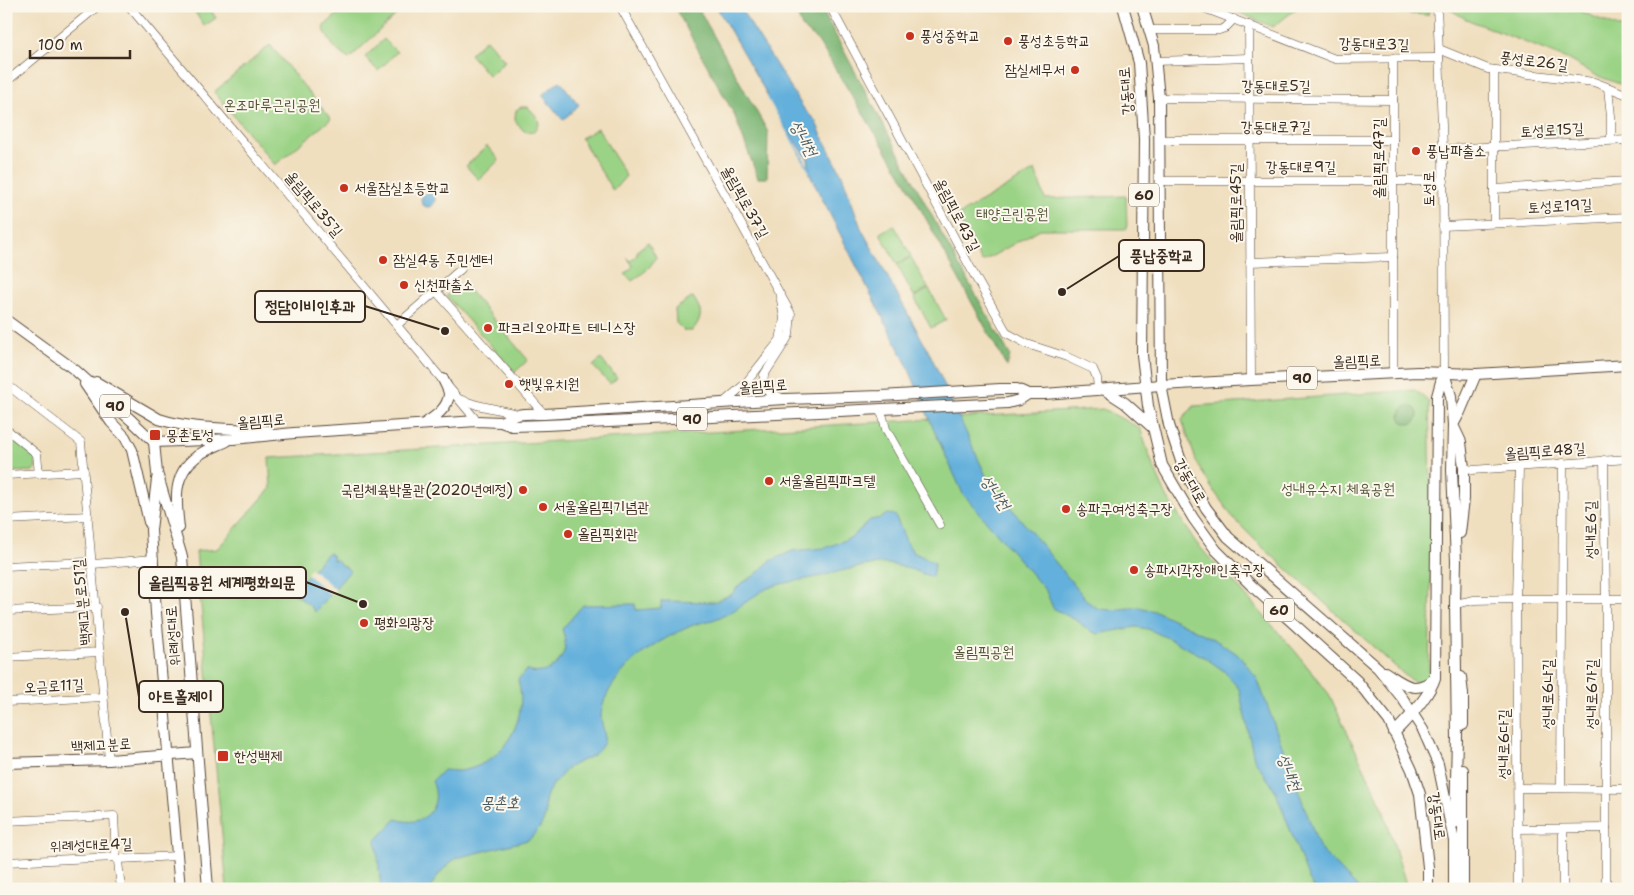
<svg xmlns="http://www.w3.org/2000/svg" width="1634" height="895" font-family="'Shantell Sans','Poor Story',sans-serif">
<style>
.green{fill:#9bd386;stroke:#6b7e52}
.forest{fill:#7cb573;stroke:#5c7048}
.water{fill:#63b0dc;stroke:#4f6d7d}
.pier{fill:#f0dfbf}
.lines{fill:none;stroke-linecap:round;stroke-linejoin:round}
.stream{stroke:#63b0dc;stroke-width:2}
.minor-casing{stroke:#564536;stroke-width:9}
.major-casing{stroke:#564536;stroke-width:12}
.minor{stroke:#fff;stroke-width:8}
.major{stroke:#fff;stroke-width:10}
.poi-dot{fill:#c8321e;stroke:#fbf7ec;stroke-width:2}
.labels{text-anchor:middle;stroke-width:4;stroke-linejoin:round;paint-order:stroke}
.shield{fill:#fbf7ec;stroke:#75685c;stroke-width:1}
.shield-label{font-size:14px;font-weight:bold;fill:#3b2a1e}
.poi-label{font-size:15px;fill:#3b2a1e;stroke:#fbf7ec;text-anchor:start}
.street-label{font-size:15px;fill:#3b2a1e;stroke:#fbf7ec}
.park-label{font-size:15px;fill:#535438;stroke:#fbf7ec}
.water-label{font-size:16px;font-style:italic;fill:#495960;stroke:#fbf7ec}
.leader{fill:none;stroke:#3b2a1e;stroke-width:2}
.callout-dot{fill:#3b2a1e;stroke:#fbf7ec;stroke-width:2}
.callout{fill:#fbf7ec;stroke:#3b2a1e;stroke-width:2}
.callout-label{font-size:16px;text-anchor:middle;font-weight:bold;fill:#3b2a1e}
</style>
<rect width="100%" height="100%" fill="#fbf7ec"/>
<filter id="ink" filterUnits="userSpaceOnUse"><feTurbulence type="fractalNoise" baseFrequency=".02" numOctaves="2"/><feDisplacementMap in="SourceGraphic" scale="10" xChannelSelector="R" yChannelSelector="G"/><feConvolveMatrix kernelMatrix="1 2 1 2 8 2 1 2 1" color-interpolation-filters="sRGB"/></filter>
<filter id="wash" filterUnits="userSpaceOnUse"><feTurbulence type="fractalNoise" baseFrequency=".0096" numOctaves="4" result="noise"/><feDisplacementMap in="SourceGraphic" scale="20" xChannelSelector="R" yChannelSelector="G"/><feGaussianBlur stdDeviation="1.12" result="paint"/><feColorMatrix in="noise" values="0 0 0 0 0 0 0 0 0 0 0 0 0 0 0 0 0 1.4 0 .05"/><feComposite in="paint" operator="in"/></filter>
<g filter="url(#wash)">
<rect width="100%" height="100%" fill="#f0dfbf"/>
<!-- green -->
<g class="green">
<polygon points="203,6 208,6 216,18 204,26 195,12"/>
<path d="M347 6H393L398 13 349 59C335 51 329 41 323 27Z"/>
<polygon points="1215,6 1300,6 1273,27 1233,10 1215,8"/>
<polygon points="1360,6 1430,6 1428,15 1381,12"/>
<polygon points="1449,6 1564,6 1575,9 1628,31 1628,87 1595,75 1567,59 1466,19 1449,9"/>
<polygon points="384,39 397,52 378,71 365,57"/>
<polygon points="486,39 505,61 489,76 470,54"/>
<polygon points="270,45 331,119 275,165 214,92"/>
<polygon points="521,107 528,107 537,117 539,123 534,132 524,131 516,122 515,118 516,110"/>
<polygon points="1542,124 1557,124 1557,137 1542,138"/>
<polygon points="598,128 626,176 613,191 581,138"/>
<polygon points="487,146 499,160 479,180 466,166"/>
<polygon points="1035,170 1045,199 1126,196 1127,229 1040,229 982,262 957,216"/>
<polygon points="894,225 911,256 897,264 880,233"/>
<path d="M648 242 656 257C650 269 642 274 632 281L625 274 633 266 627 257 631 261 636 256 638 250Z"/>
<polygon points="911,257 928,288 914,296 897,265"/>
<polygon points="464,284 528,360 515,372 446,296"/>
<polygon points="929,289 946,320 931,328 914,297"/>
<path d="M693 297C703 312 703 317 692 331H684L676 323 675 309Z"/>
<polygon points="601,359 617,378 610,384 593,366"/>
<polygon points="1415,390 1429,402 1432,530 1429,674 1422,682 1414,682 1408,678 1259,544 1234,519 1211,487 1197,463 1182,420 1194,406"/>
<polygon points="1103,409 1140,428 1152,463 1167,497 1195,541 1212,561 1232,580 1295,651 1329,694 1382,806 1405,881 1405,889 227,889 196,551 217,549 271,488 269,458"/>
<polygon points="6,433 35,455 36,467 33,471 6,472"/>
</g>
<!-- forest -->
<g class="forest">
<polygon points="674,6 697,6 768,132 767,178 758,178 734,114"/>
<polygon points="794,6 820,6 946,242 1010,355 1007,367 908,186 818,41 802,27"/>
<circle cx="1409" cy="415" r="9"/>
</g>
<!-- water -->
<g class="water">
<polygon points="716,6 739,6 804,109 815,120 823,138 842,175 861,228 931,356 987,478 1088,602 1099,609 1111,610 1139,607 1158,612 1214,639 1239,655 1257,678 1320,849 1359,889 1315,889 1309,880 1275,790 1254,759 1239,689 1224,671 1204,657 1174,641 1148,629 1136,627 1097,634 1087,629 1079,622 1053,608 1046,591 963,494 934,430 908,367 814,183 810,174 808,159 788,131"/>
<polygon points="560,81 579,105 563,120 542,95"/>
<circle cx="428" cy="200" r="7"/>
<path d="M887 514 895 515 906 541 913 552 935 563 932 577C918 572 903 566 888 564 871 562 835 573 817 577 800 581 782 582 766 589 749 598 736 612 718 618 711 621 703 622 696 624 666 636 632 656 614 683 607 693 601 705 601 718 602 727 607 735 603 744 596 760 574 760 564 772 558 779 549 788 546 797 544 803 546 809 545 816 543 825 535 835 528 840L457 858C445 865 437 877 429 889H381L376 840 396 819C423 829 444 807 432 781L443 770C448 770 453 771 458 771 502 767 530 720 518 680L526 670C544 679 567 662 565 641 565 637 563 633 562 629L583 605 635 604 636 610 661 608V601L714 602 732 594 740 584 754 576 770 561 792 551 824 548 838 543 852 537 870 520 881 518Z"/>
<polygon points="327,553 329,553 333,556 333,560 337,560 340,563 341,566 344,566 350,571 315,612 308,604 302,600 301,597 298,597 294,593 294,591"/>
</g>
<!-- pier -->
<polygon class="pier" points="311,568 336,590 331,595 307,574"/>
<g class="lines">
<!-- stream -->
<polyline class="stream" points="768,97 811,173"/>
</g>
</g>
<g filter="url(#ink)">
<g class="lines">
<!-- minor casing -->
<g class="minor-casing">
<g id="minor">
<polyline points="129,6 477,421"/>
<polyline points="620,6 791,314 789,335 784,344 764,375 763,383 767,391 784,399"/>
<polyline points="830,6 976,278 1007,333 1027,344 1067,357 1093,369 1097,378 1098,391"/>
<polyline points="1199,6 1335,59 1439,58"/>
<polyline points="1437,6 1443,149 1444,373"/>
<polyline points="1587,6 1591,6"/>
<polyline points="1249,25 1251,380"/>
<polyline points="1150,30 1219,30 1225,28 1234,19"/>
<polyline points="1439,49 1488,69 1594,82 1628,95"/>
<polyline points="1156,61 1249,58"/>
<polyline points="6,82 98,6"/>
<polyline points="1608,88 1611,116 1611,140"/>
<polyline points="1159,98 1393,100"/>
<polyline points="1159,140 1393,140"/>
<polyline points="1443,149 1628,140 1628,147"/>
<polyline points="1159,181 1444,181"/>
<polyline points="1494,189 1628,181"/>
<polyline points="1494,223 1494,70"/>
<polyline points="1443,226 1628,217"/>
<polyline points="1250,262 1393,257"/>
<polyline points="436,291 544,414"/>
<polyline points="397,325 461,269"/>
<polyline points="1393,374 1393,58"/>
<polyline points="6,384 81,442 109,760"/>
<polyline points="459,399 477,405 518,414"/>
<polyline points="723,403 745,384 780,340 784,319 781,300"/>
<polyline points="879,409 883,417 886,429 940,525"/>
<polyline points="6,429 37,454 39,474"/>
<polyline points="1604,460 1606,599 1606,889"/>
<polyline points="1464,468 1472,470 1628,459"/>
<polyline points="6,475 84,471"/>
<polyline points="6,520 88,516"/>
<polyline points="6,566 88,562 93,564 154,559"/>
<polyline points="1455,604 1474,600 1516,599 1628,599"/>
<polyline points="6,611 97,607"/>
<polyline points="6,657 100,652"/>
<polyline points="6,702 104,697"/>
<polyline points="1518,788 1628,789"/>
<polyline points="1561,788 1563,463"/>
<polyline points="6,821 114,816 116,857 118,861 121,889"/>
<polyline points="1518,829 1606,828"/>
<polyline points="6,862 116,857 120,859 177,856"/>
<polyline points="1518,889 1516,599 1519,467"/>
<polyline points="1563,889 1563,829"/>
</g>
</g>
<!-- major casing -->
<g class="major-casing">
<g id="major">
<polyline points="1123,6 1139,63 1144,139 1142,355 1148,406 1162,465 1193,518 1216,550 1252,586 1357,681 1389,721 1412,770 1420,794 1428,867 1428,889"/>
<polyline points="1142,6 1154,46 1159,98 1161,385 1169,425 1184,470 1206,508 1228,537 1378,668 1403,699 1423,730 1438,764 1454,841 1454,889"/>
<polyline points="6,320 75,370 132,421 154,442 233,439 294,433 477,421 501,422 512,426 546,425 1008,403 1019,400 1028,394"/>
<polyline points="1444,373 1451,396 1453,425 1452,470 1456,561 1455,604 1457,737 1455,823"/>
<path d="M96 382 159 419C192 430 233 428 268 431"/>
<polyline points="85,384 111,422 125,437 132,450 149,522"/>
<polyline points="1105,390 1125,403 1153,428"/>
<path d="M501 422C517 412 527 414 544 414L785 399 881 396 1000 389H1017L1028 394H1044L1161 385 1251 380 1418 372 1476 374 1628 365"/>
<path d="M424 424C434 417 448 409 449 394 449 390 445 384 443 379"/>
<polyline points="154,442 157,473 182,557 208,889"/>
<polyline points="157,479 151,530 156,613 180,889"/>
<path d="M179 528C176 502 172 475 196 457 204 450 217 446 227 441"/>
<polyline points="1460,533 1464,499 1464,468 1461,442 1453,425 1460,412 1476,374"/>
<path d="M1385 672C1404 684 1414 695 1434 679"/>
<polyline points="1461,677 1463,694 1463,725"/>
<polyline points="163,684 172,699 181,704 188,703 193,697"/>
<path d="M1394 733C1408 719 1429 697 1435 678L1437 396 1443 374"/>
<polyline points="6,763 109,760 197,753"/>
<polyline points="1463,889 1463,770"/>
</g>
</g>
<!-- minor -->
<use href="#minor" class="minor"/>
<!-- major -->
<use href="#major" class="major"/>
</g>
</g>
<!-- markers -->
<g class="poi-dot">
<circle cx="910" cy="36" r="5"/>
<circle cx="1008" cy="41" r="5"/>
<circle cx="1075" cy="70" r="5"/>
<circle cx="1416" cy="151" r="5"/>
<circle cx="344" cy="188" r="5"/>
<circle cx="383" cy="260" r="5"/>
<circle cx="404" cy="285" r="5"/>
<circle cx="488" cy="328" r="5"/>
<circle cx="509" cy="384" r="5"/>
<rect x="149" y="429" width="12" height="12" rx="2.5"/>
<circle cx="769" cy="481" r="5"/>
<circle cx="523" cy="490" r="5"/>
<circle cx="543" cy="507" r="5"/>
<circle cx="1066" cy="509" r="5"/>
<circle cx="568" cy="534" r="5"/>
<circle cx="1134" cy="570" r="5"/>
<circle cx="364" cy="623" r="5"/>
<rect x="217" y="750" width="12" height="12" rx="2.5"/>
</g>
<g class="labels">
<!-- shield labels -->
<g class="shield">
<rect x="1129" y="183.5" width="30" height="23" rx="4"/>
<rect x="1287" y="366.5" width="30" height="23" rx="4"/>
<rect x="100" y="394.5" width="30" height="23" rx="4"/>
<rect x="677" y="407.5" width="30" height="23" rx="4"/>
<rect x="1264" y="598.5" width="30" height="23" rx="4"/>
</g>
<g class="shield-label">
<text x="1144" y="200">60</text>
<text x="1302" y="383">90</text>
<text x="115" y="411">90</text>
<text x="692" y="424">90</text>
<text x="1279" y="615">60</text>
</g>
<!-- poi labels -->
<g class="poi-label">
<text x="920" y="41">풍성중학교</text>
<text x="1018" y="46">풍성초등학교</text>
<text x="1065" y="75" text-anchor="end">잠실세무서</text>
<text x="1426" y="156">풍납파출소</text>
<text x="354" y="193">서울잠실초등학교</text>
<text x="393" y="265">잠실4동 주민센터</text>
<text x="414" y="290">신천파출소</text>
<text x="498" y="333">파크리오아파트 테니스장</text>
<text x="519" y="389">햇빛유치원</text>
<text x="166" y="440">몽촌토성</text>
<text x="779" y="486">서울올림픽파크텔</text>
<text x="513" y="495" text-anchor="end">국립체육박물관(2020년예정)</text>
<text x="553" y="512">서울올림픽기념관</text>
<text x="1076" y="514">송파구여성축구장</text>
<text x="578" y="539">올림픽회관</text>
<text x="1144" y="575">송파시각장애인축구장</text>
<text x="374" y="628">평화의광장</text>
<text x="234" y="761">한성백제</text>
</g>
<!-- street labels -->
<g class="street-label">
<text transform="translate(1374 44) rotate(1)" y="5">강동대로3길</text>
<text transform="translate(1534 61) rotate(7)" y="5">풍성로26길</text>
<text x="1276" y="91">강동대로5길</text>
<text transform="translate(1126 91) rotate(-95)" y="5">강동대로</text>
<text x="1276" y="132">강동대로7길</text>
<text transform="translate(1552 130) rotate(-3)" y="5">토성로15길</text>
<text transform="translate(1379 158) rotate(-90)" y="5">올림픽로47길</text>
<text x="1301" y="172">강동대로9길</text>
<text transform="translate(1429 189) rotate(-90)" y="5">토성로</text>
<text transform="translate(745 202) rotate(61)" y="5">올림픽로37길</text>
<text transform="translate(1236 203) rotate(-90)" y="5">올림픽로45길</text>
<text transform="translate(314 204) rotate(50)" y="5">올림픽로35길</text>
<text transform="translate(1560 206) rotate(-3)" y="5">토성로19길</text>
<text transform="translate(957 215) rotate(62)" y="5">올림픽로43길</text>
<text transform="translate(1357 361) rotate(-2)" y="5">올림픽로</text>
<text transform="translate(763 386) rotate(-4)" y="5">올림픽로</text>
<text transform="translate(261 421) rotate(-5)" y="5">올림픽로</text>
<text transform="translate(1545 451) rotate(-4)" y="5">올림픽로48길</text>
<text transform="translate(1190 481) rotate(60)" y="5">강동대로</text>
<text transform="translate(1591 530) rotate(-91)" y="5">성내로6길</text>
<text transform="translate(82 602) rotate(-95)" y="5">백제고분로51길</text>
<text transform="translate(173 636) rotate(-94)" y="5">위례성대로</text>
<text transform="translate(54 686) rotate(-3)" y="5">오금로11길</text>
<text transform="translate(1548 694) rotate(-90)" y="5">성내로6나길</text>
<text transform="translate(1592 694) rotate(-90)" y="5">성내로6가길</text>
<text transform="translate(1504 744) rotate(-90)" y="5">성내로6다길</text>
<text transform="translate(101 745) rotate(-3)" y="5">백제고분로</text>
<text transform="translate(1437 816) rotate(82)" y="5">강동대로</text>
<text transform="translate(91 845) rotate(-2)" y="5">위례성대로4길</text>
</g>
<!-- park labels -->
<g class="park-label">
<text x="272" y="110">온조마루근린공원</text>
<text x="1012" y="219">태양근린공원</text>
<text x="1338" y="494">성내유수지 체육공원</text>
<text x="984" y="657">올림픽공원</text>
</g>
<!-- water labels -->
<g class="water-label">
<text transform="translate(804 138) rotate(61)" y="6">성내천</text>
<text transform="translate(996 492) rotate(55)" y="6">성내천</text>
<text transform="translate(1290 772) rotate(68)" y="6">성내천</text>
<text x="500" y="808">몽촌호</text>
</g>
</g>
<!-- callouts -->
<path class="leader" d="M1062 292L1119 256M445 331L365 306M363 604L306 582M125 612L139 697"/>
<g class="callout-dot">
<circle cx="1062" cy="292" r="5"/>
<circle cx="445" cy="331" r="5"/>
<circle cx="363" cy="604" r="5"/>
<circle cx="125" cy="612" r="5"/>
</g>
<g class="callout">
<rect x="1119" y="240" width="85" height="31" rx="5"/>
<rect x="255" y="291" width="110" height="31" rx="5"/>
<rect x="139" y="567" width="167" height="31" rx="5"/>
<rect x="139" y="681" width="84" height="31" rx="5"/>
</g>
<g class="callout-label">
<text x="1162" y="261">풍납중학교</text>
<text x="310" y="312">정담이비인후과</text>
<text x="222" y="588">올림픽공원 세계평화의문</text>
<text x="181" y="702">아트홀제이</text>
</g>
<!-- margin -->
<rect width="1634" height="895" fill="none" stroke="#fbf7ec" stroke-width="25"/>
<!-- scale -->
<path d="M30 50v8h100v-8" fill="none" stroke="#3b2a1e" stroke-width="2.5"/>
<text x="38" y="50" font-size="15" fill="#3b2a1e" stroke="#fbf7ec" stroke-width="4" paint-order="stroke">100 m</text>
</svg>
